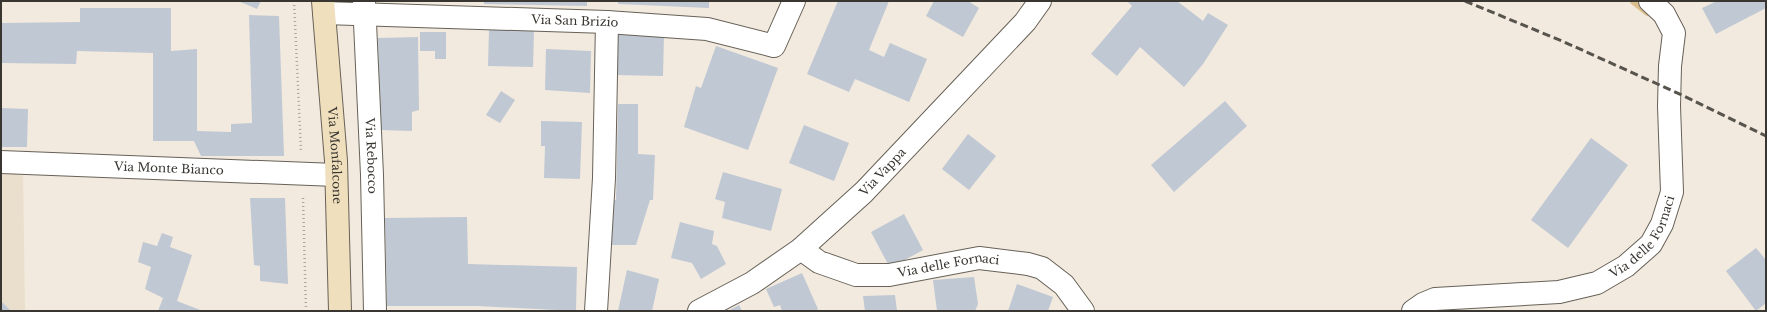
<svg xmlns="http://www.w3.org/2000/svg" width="1767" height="312" font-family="'Libre Baskerville',serif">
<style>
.built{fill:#eadfcc}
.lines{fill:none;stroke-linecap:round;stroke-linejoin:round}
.stream{stroke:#dbbe8d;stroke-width:8}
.building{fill:#c0c8d3}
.street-casing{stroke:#676157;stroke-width:24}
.secondary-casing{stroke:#676157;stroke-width:24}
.path{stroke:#aca59d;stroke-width:2.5;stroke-dasharray:1 3;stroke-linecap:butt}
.street{stroke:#fff;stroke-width:22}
.secondary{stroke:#efdfbc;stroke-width:22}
.rail{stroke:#57534d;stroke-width:3;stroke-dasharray:8 4;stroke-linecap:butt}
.labels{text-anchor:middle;stroke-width:3.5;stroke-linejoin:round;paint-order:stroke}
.street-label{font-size:12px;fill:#393631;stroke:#fff}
</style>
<rect width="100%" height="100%" fill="#f2eadf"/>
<!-- built -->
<polygon class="built" points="1,170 23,171 25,311 1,311"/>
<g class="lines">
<!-- stream -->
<polyline class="stream" points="1634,1 1648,12"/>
</g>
<!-- building -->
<g class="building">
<polygon points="238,1 261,1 257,9"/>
<polygon points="484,1 587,1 587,6 484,4"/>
<polygon points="618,1 709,1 709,8 618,4"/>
<polygon points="838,1 889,1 869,50 884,57 890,43 927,59 909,102 855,79 849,92 807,74"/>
<polygon points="934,1 968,1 979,8 963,37 926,16"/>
<polygon points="1127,1 1177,1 1203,21 1208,13 1228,25 1203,64 1184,87 1140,47 1117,76 1091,54 1132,6"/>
<polygon points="1717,1 1766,1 1766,8 1716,34 1702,8"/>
<polygon points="80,8 171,8 171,51 197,49 197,131 231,132 231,124 252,123 249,15 279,16 284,156 201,156 194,141 153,141 153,53 77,51 76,64 1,63 1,23 80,22"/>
<polygon points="489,29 534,30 533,67 488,66"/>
<polygon points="420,32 446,32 446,59 435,59 435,51 420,51"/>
<polygon points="615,33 664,34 663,76 614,75"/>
<polygon points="418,37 419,110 412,112 412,131 380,130 378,38"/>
<polygon points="716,46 778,68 748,150 684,127 696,86 701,88"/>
<polygon points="546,49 591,51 590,93 545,90"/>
<polygon points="501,91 515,100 500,123 486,115"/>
<polygon points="1225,101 1247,126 1174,192 1151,165"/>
<polygon points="618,104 638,104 638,154 655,155 653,200 650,200 636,245 612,245 611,201 616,200"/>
<polygon points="1,108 28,109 27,147 1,147"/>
<polygon points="541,121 582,122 580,179 544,178 545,146 541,146"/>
<polygon points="804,125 849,143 834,181 789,163"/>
<polygon points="968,134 996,156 969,190 942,169"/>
<polygon points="1591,138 1628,165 1568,248 1531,220"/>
<polygon points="723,172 782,189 771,231 722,218 725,202 715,199"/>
<polygon points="250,198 285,198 288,284 260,281 260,266 254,265"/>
<polygon points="904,214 923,250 890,268 871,232"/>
<polygon points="467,217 468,264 577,267 576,311 477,306 387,306 385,218"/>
<polygon points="680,222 714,231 712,244 717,246 726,264 701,279 692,263 671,258"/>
<polygon points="162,233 173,237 170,247 192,255 177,301 203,311 158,311 163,298 145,289 151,267 138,262 143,242 157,246"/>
<polygon points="1756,248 1766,260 1766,303 1756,311 1726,271"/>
<polygon points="627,270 659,279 652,311 618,311"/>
<polygon points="802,273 818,309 815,311 782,311 780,305 774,307 766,289"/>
<polygon points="974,277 978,304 975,311 937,311 933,280"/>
<polygon points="1017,284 1053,297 1048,311 1008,311"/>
<polygon points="895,295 897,311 865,311 863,296"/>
<polygon points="1,301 11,311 1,311"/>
<polygon points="739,305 742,311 728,311"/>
</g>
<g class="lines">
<!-- street casing -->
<g class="street-casing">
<g id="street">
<path id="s1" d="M364 1 372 175 375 311"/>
<path id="s2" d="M324 13 607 22 707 29 774 46 794 1"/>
<path id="s3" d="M1 162 336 175"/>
<path id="s4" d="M801 249 819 262 856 275H889L979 258 1028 264 1042 268 1064 285 1083 311"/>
<polyline points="596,311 604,178 607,22"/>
<path id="s5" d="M699 311 752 283 801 249 864 192 1025 22 1040 1"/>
<path id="s6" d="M1413 311 1423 304 1435 299 1559 292 1597 283 1626 266 1651 244 1662 224 1672 192 1669 106 1670 66 1674 33 1664 14 1650 1"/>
</g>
</g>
<!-- secondary casing -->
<g class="secondary-casing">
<g id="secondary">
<path id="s7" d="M323 1 336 161 340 311"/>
</g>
</g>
<!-- path -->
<g class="path">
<polyline points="294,1 301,151"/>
<polyline points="303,198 306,311"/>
</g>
<!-- street -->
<use href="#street" class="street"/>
<!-- secondary -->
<use href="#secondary" class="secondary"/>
<!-- rail -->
<polyline class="rail" points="1465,1 1562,41 1684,96 1766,136"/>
</g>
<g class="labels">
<!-- street labels -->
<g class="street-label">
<text dy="4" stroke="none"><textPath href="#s2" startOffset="251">Via San Brizio</textPath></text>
<text dy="4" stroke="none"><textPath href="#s7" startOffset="155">Via Monfalcone</textPath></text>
<text dy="4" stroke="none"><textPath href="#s1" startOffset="155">Via Rebocco</textPath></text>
<text dy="4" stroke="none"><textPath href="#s3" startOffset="168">Via Monte Bianco</textPath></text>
<text dy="4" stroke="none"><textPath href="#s5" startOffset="232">Via Vappa</textPath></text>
<text dy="4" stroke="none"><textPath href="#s6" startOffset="256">Via delle Fornaci</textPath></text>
<text dy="4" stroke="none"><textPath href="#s4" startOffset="155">Via delle Fornaci</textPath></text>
</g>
</g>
<!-- border -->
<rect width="1767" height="312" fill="none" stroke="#393631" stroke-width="4"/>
</svg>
